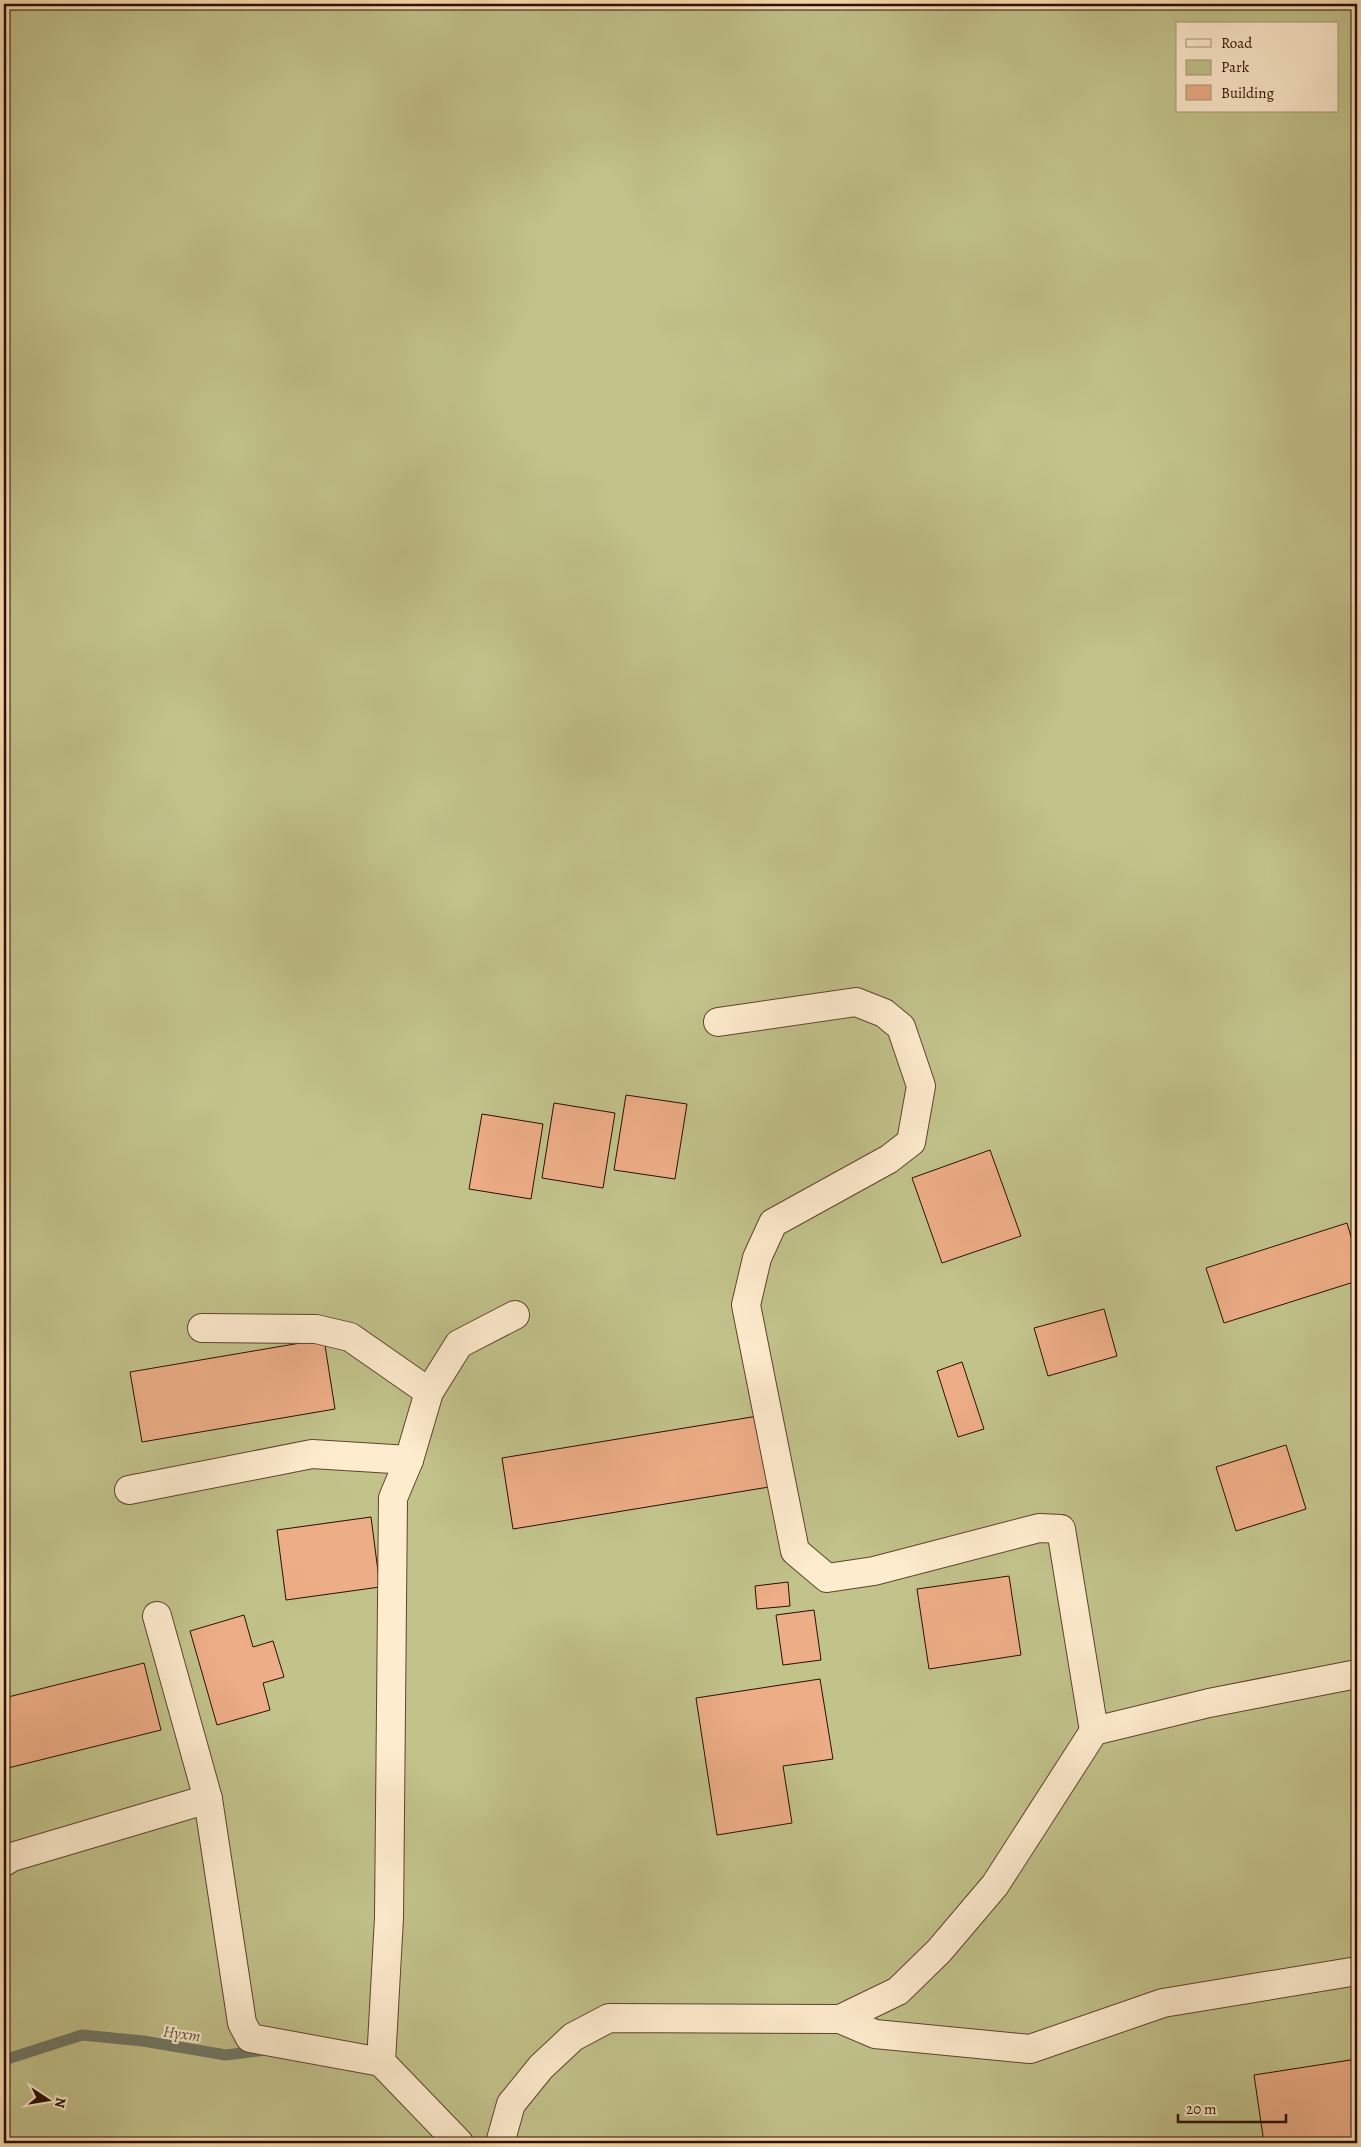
<svg xmlns="http://www.w3.org/2000/svg" width="1361" height="2147" font-family="Alegreya,serif">
<style>
.green{fill:#c2c28b;stroke:#766846;fill-rule:evenodd}
.lines{fill:none;stroke-linecap:round;stroke-linejoin:round}
.stream{stroke:#717867;stroke-width:11}
.building{fill:#edad86;stroke:#2b0e02}
.minor-casing{stroke:#60432e;stroke-width:30}
.minor{stroke:#feecce;stroke-width:28}
.labels{text-anchor:middle;stroke-width:4;stroke-linejoin:round;paint-order:stroke}
.water-label{font-size:16px;font-style:italic;fill:#595446;stroke:#feecce}
</style>
<rect width="100%" height="100%" fill="#fde1b4"/>
<filter id="stains"><feTurbulence type="fractalNoise" baseFrequency=".004" numOctaves="4"/><feColorMatrix values="0 0 0 0 .2 0 0 0 0 .09 0 0 0 0 .02 0 0 0 .5 -.17"/></filter>
<radialGradient id="worn" r=".72"><stop offset=".6" stop-color="#630" stop-opacity="0"/><stop offset="1" stop-color="#630" stop-opacity=".3"/></radialGradient>
<!-- green -->
<path class="green" d="M4 4H1357V2143H4ZM1177 24H1337V111H1177Z"/>
<g class="lines">
<!-- stream -->
<polyline class="stream" points="4,2060 82,2035 143,2041 226,2055 266,2050"/>
</g>
<!-- building -->
<g class="building">
<polygon points="626,1095 687,1104 675,1179 614,1170"/>
<polygon points="554,1103 615,1113 603,1188 542,1178"/>
<polygon points="482,1114 543,1124 531,1199 469,1189"/>
<polygon points="990,1150 1021,1236 942,1263 912,1178"/>
<polygon points="1347,1223 1357,1257 1357,1281 1224,1323 1206,1268"/>
<polygon points="1104,1309 1117,1356 1048,1376 1034,1328"/>
<polygon points="324,1339 335,1409 142,1442 130,1372"/>
<polygon points="962,1362 984,1429 958,1437 937,1371"/>
<polygon points="764,1415 775,1486 513,1529 502,1458"/>
<polygon points="1286,1445 1306,1509 1236,1531 1216,1467"/>
<polygon points="371,1517 380,1587 286,1600 277,1530"/>
<polygon points="1009,1576 1021,1655 929,1669 917,1589"/>
<polygon points="788,1582 790,1606 757,1609 755,1586"/>
<polygon points="814,1610 821,1660 783,1665 776,1615"/>
<polygon points="244,1615 253,1647 273,1641 284,1677 263,1683 270,1710 217,1725 190,1631"/>
<polygon points="144,1663 161,1730 4,1769 4,1698"/>
<polygon points="820,1679 833,1759 783,1766 792,1823 717,1835 696,1698"/>
<polygon points="1357,2059 1357,2143 1264,2143 1254,2075"/>
</g>
<g class="lines">
<!-- minor casing -->
<g class="minor-casing">
<g id="minor">
<polyline points="202,1328 316,1329 350,1337 429,1392"/>
<polyline points="129,1490 312,1454 409,1460"/>
<polyline points="157,1616 208,1799 242,2023 250,2038 381,2062 459,2143"/>
<polyline points="1094,1731 1209,1703 1357,1674"/>
<polyline points="4,1862 12,1857 208,1799"/>
<polyline points="840,2019 875,2034 1030,2049 1163,2003 1357,1971"/>
<polyline points="381,2062 389,1918 393,1498 409,1460 429,1392 459,1344 515,1315"/>
<polyline points="500,2143 511,2104 541,2067 573,2037 609,2018 840,2019 898,1991 939,1951 995,1885 1094,1731 1061,1529 1039,1528 874,1571 827,1578 795,1551 746,1305 757,1258 773,1223 889,1159 911,1142 921,1086 901,1027 884,1013 856,1002 718,1022"/>
</g>
</g>
<!-- minor -->
<use href="#minor" class="minor"/>
</g>
<g class="labels">
<!-- water labels -->
<g class="water-label">
<text transform="translate(182 2033) rotate(8)" y="6">Нүхт</text>
</g>
</g>
<!-- margin -->
<rect width="1361" height="2147" fill="none" stroke="#fde1b4" stroke-width="20"/>
<rect x="5" y="5" width="1351" height="2137" fill="none" stroke="#2b0e02" stroke-width="2.5"/>
<rect x="10" y="10" width="1341" height="2127" fill="none" stroke="#2b0e02"/>
<!-- legend -->
<rect x="1176" y="22" width="162" height="90" fill="#feecce" stroke="#aa937c"/>
<rect x="1186" y="39" width="25" height="8" fill="#feecce" stroke="#aa937c"/>
<text x="1221" y="48" font-size="15" fill="#2b0e02">Road</text>
<rect x="1186" y="60" width="25" height="15" fill="#c2c28b" stroke="#aa937c"/>
<text x="1221" y="72" font-size="15" fill="#2b0e02">Park</text>
<rect x="1186" y="85" width="25" height="15" fill="#edad86" stroke="#aa937c"/>
<text x="1221" y="98" font-size="15" fill="#2b0e02">Building</text>
<!-- north arrow -->
<g transform="translate(48 2100) rotate(102)" stroke="#feecce" stroke-width="4" paint-order="stroke">
<path d="M0-4L9 19L0 12L-9 19Z" fill="#2b0e02"/>
<text y="-8" font-size="14" font-weight="bold" text-anchor="middle" fill="#2b0e02">N</text>
</g>
<!-- scale -->
<path d="M1178 2114v8h108v-8" fill="none" stroke="#2b0e02" stroke-width="2.5"/>
<text x="1186" y="2114" font-size="15" fill="#2b0e02" stroke="#feecce" stroke-width="4" paint-order="stroke">20 m</text>
<rect width="100%" height="100%" filter="url(#stains)"/>
<rect width="100%" height="100%" fill="url(#worn)"/>
</svg>
